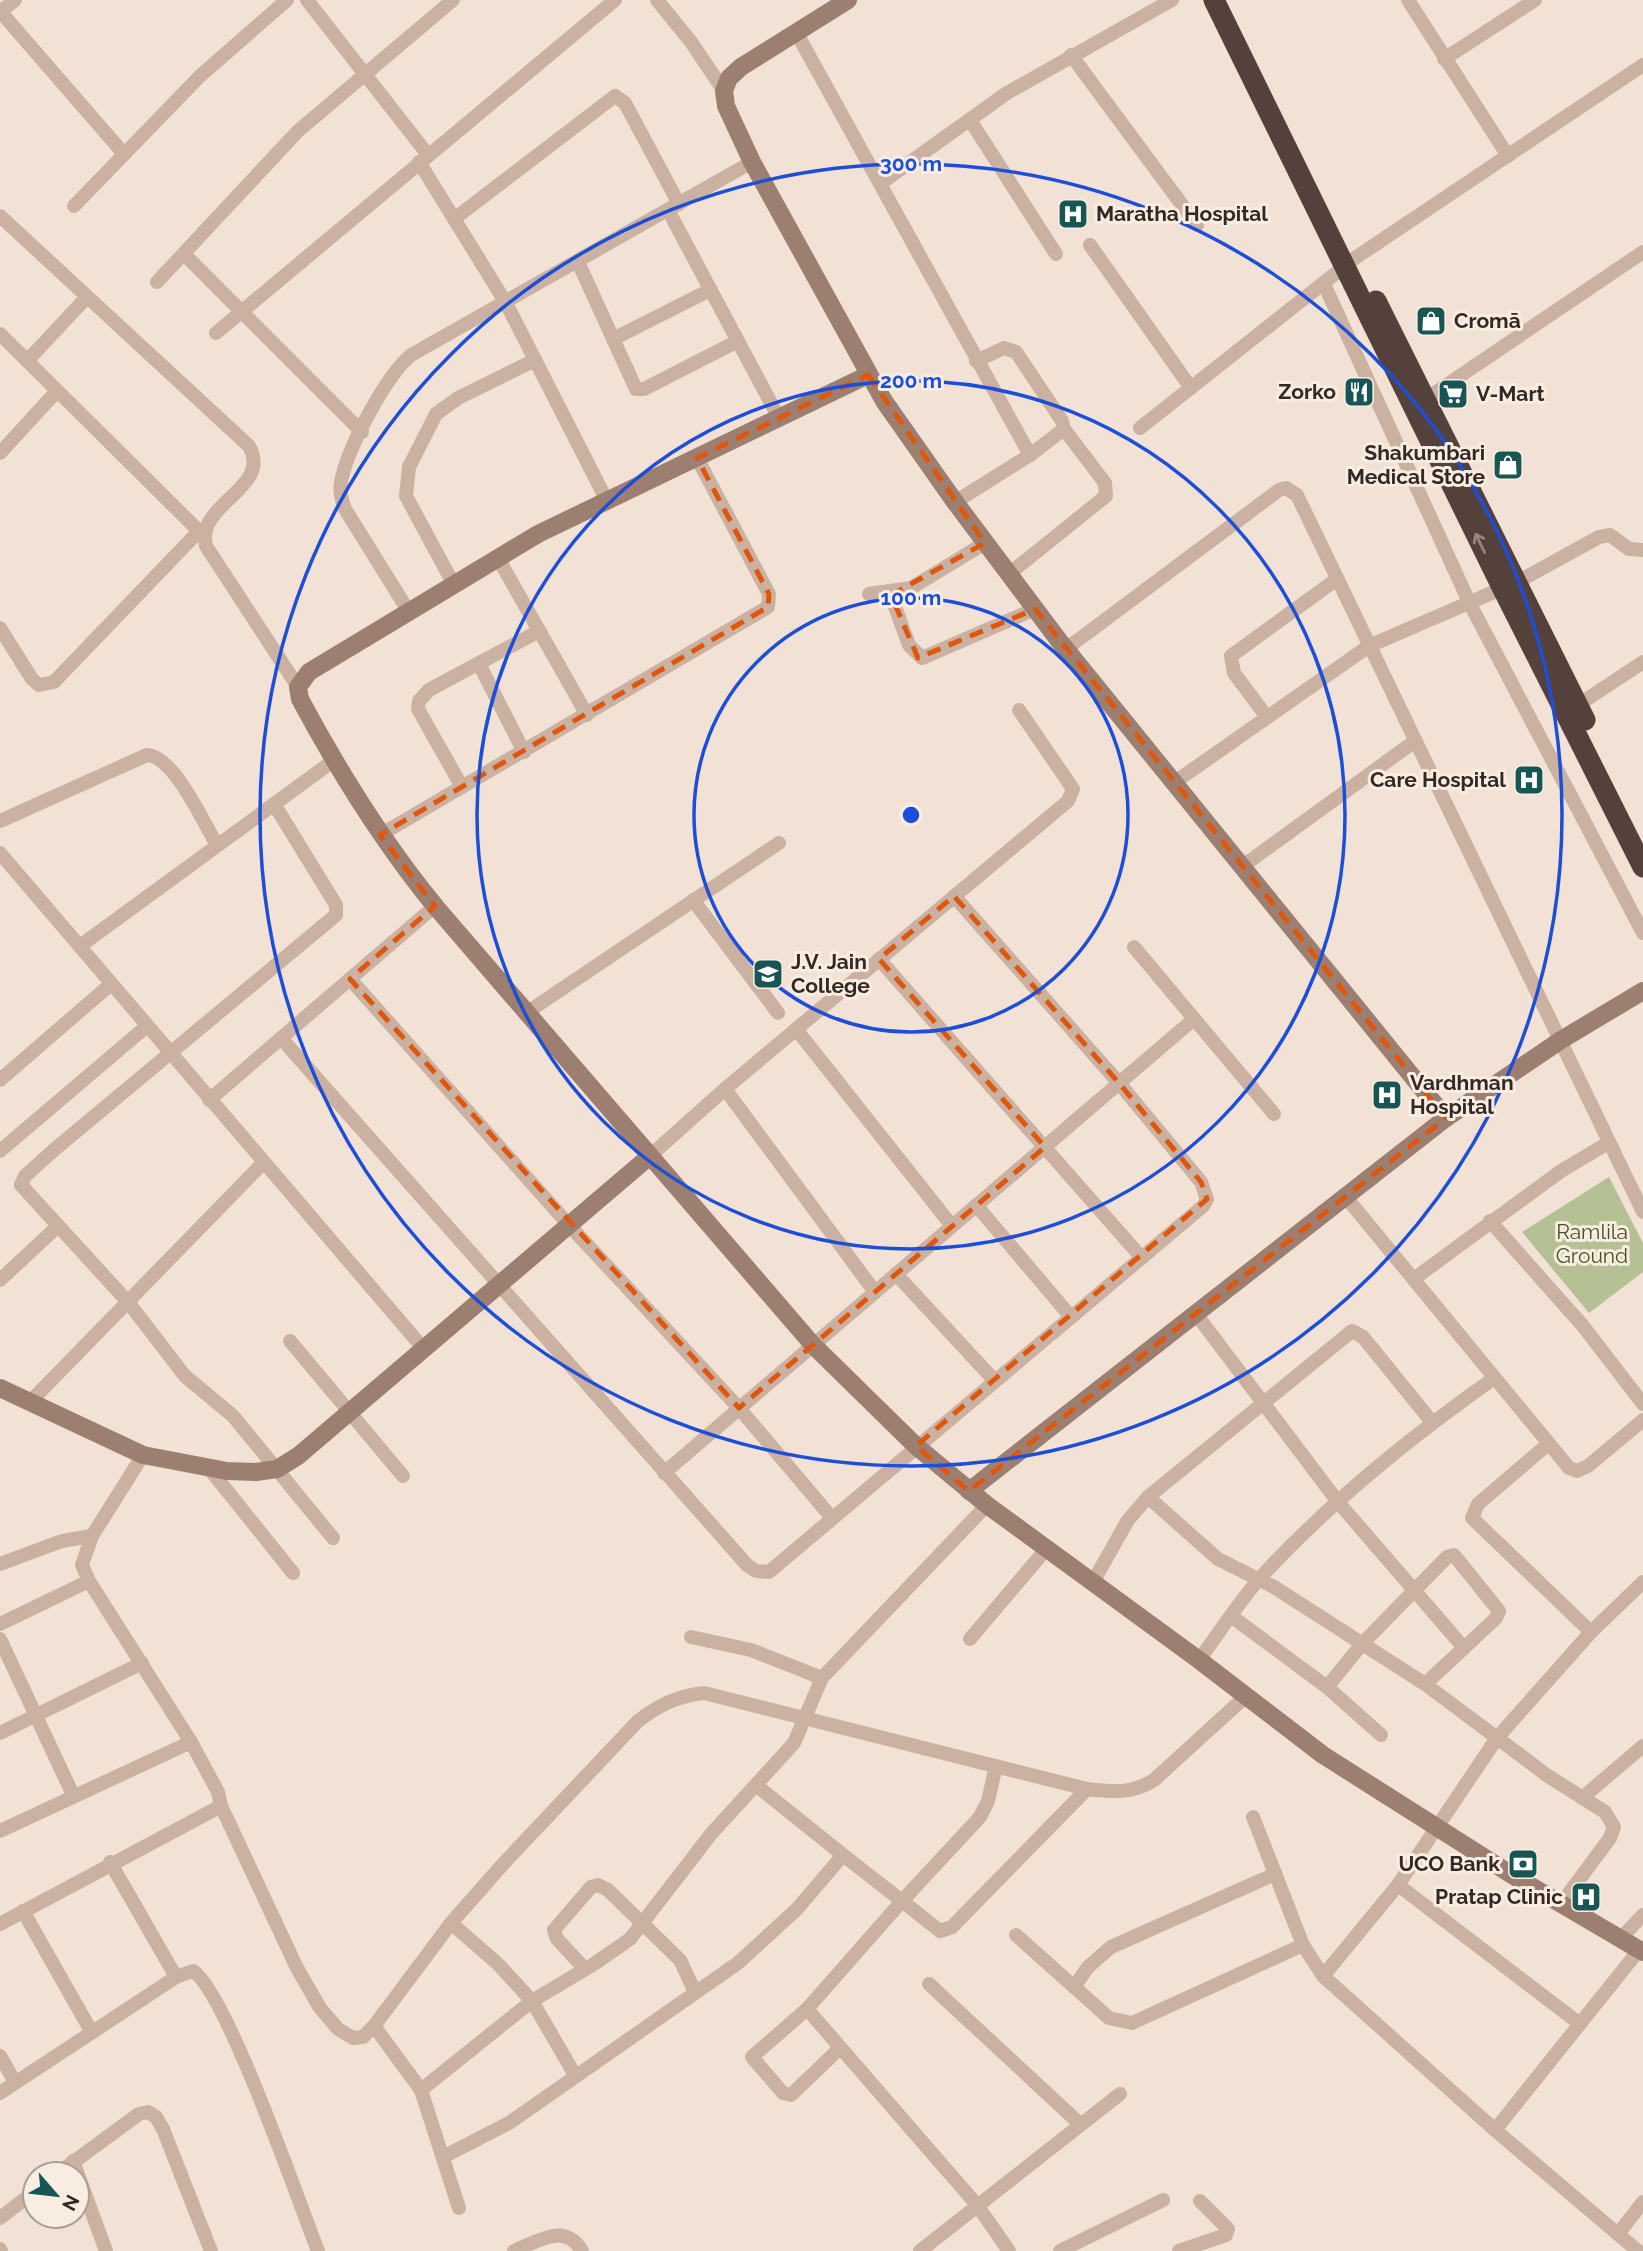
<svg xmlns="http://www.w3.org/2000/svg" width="1643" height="2251" font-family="Raleway,sans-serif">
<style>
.green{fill:#b5c195}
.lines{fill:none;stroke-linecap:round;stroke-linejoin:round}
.street{stroke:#cab1a1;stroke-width:14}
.secondary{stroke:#9d7f72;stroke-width:18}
.highway{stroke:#55413b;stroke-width:21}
.oneway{stroke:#97867d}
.marked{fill:none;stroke:#df570d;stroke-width:5;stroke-dasharray:14 9;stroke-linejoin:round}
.ring{fill:none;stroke:#1d4ed8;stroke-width:3.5}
.labels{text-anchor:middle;stroke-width:6;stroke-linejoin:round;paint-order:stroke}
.poi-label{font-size:21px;font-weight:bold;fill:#332824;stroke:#f9ede1;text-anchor:start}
.park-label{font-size:21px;fill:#455227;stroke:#f9ede1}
.centre{fill:#1d4ed8;stroke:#f9ede1;stroke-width:3.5}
.ring-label{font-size:21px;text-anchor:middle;font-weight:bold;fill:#1d4ed8;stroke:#f9ede1;stroke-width:6;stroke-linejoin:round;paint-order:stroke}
</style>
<rect width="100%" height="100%" fill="#f2e2d5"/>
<!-- green -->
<polygon class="green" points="1609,1177 1643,1243 1643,1272 1589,1313 1522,1232"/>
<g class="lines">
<!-- street -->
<g class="street">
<polyline points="307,0 428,155"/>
<polyline points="657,0 691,42 724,91"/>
<polyline points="1408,0 1508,156"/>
<polyline points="0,11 124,154"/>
<polyline points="1,11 15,0"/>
<polyline points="796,32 1030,455"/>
<polyline points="1071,55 1197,225"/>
<polyline points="1444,59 1535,0"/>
<polyline points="970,120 1056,254"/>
<polyline points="419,162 506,303 607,501"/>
<polyline points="881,183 1007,93 1172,0"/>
<polyline points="74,206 200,76 287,0"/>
<polyline points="668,210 779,418"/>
<path d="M0 216 249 446C273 489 195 503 206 546L298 687"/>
<polyline points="454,219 615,96 625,103 679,204"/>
<polyline points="1090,245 1191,388"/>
<polyline points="184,254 362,432"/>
<polyline points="578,262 636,389 644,389 738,341"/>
<polyline points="157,282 298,131 453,0"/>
<polyline points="1324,284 1470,604 1643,933"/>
<polyline points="216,333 615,0"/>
<polyline points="0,334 204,536"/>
<polyline points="613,339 710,290"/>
<polyline points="27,361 87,297"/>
<polyline points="1420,403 1643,252"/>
<polyline points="1140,428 1355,258 1643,65"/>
<polyline points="0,453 57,391"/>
<polyline points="955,502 1030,455 1064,429 1062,421 1016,352 1004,348 976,361"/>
<polyline points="498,558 587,715"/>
<polyline points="1009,574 1106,496 1105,483 1064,429"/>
<polyline points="454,585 406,496 409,467 436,414 458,398 535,360"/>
<polyline points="890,593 909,645 922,658 1035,609"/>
<polyline points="869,594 911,588 985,543"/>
<path d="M409 612 345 509C342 500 339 492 341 482 347 449 385 377 411 355L752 162"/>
<polyline points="0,628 32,679 39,685 54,682 199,531"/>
<polyline points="1066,649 1279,490 1286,488 1297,495 1643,1212"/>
<polyline points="479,664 524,752"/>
<polyline points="1578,705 1643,662"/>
<polyline points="1267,717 1234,673 1231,656 1337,579"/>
<polyline points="1175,782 1369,646 1517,582 1599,537 1610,535 1629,549 1643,550"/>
<polyline points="462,787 418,709 419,701 429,690 539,631"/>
<polyline points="274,804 336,905 336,915 55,1149 25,1176 21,1185 128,1302 185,1376 233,1416 333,1538"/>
<path d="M0 821 147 755C174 756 203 822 217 845"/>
<polyline points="380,835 768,607 769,594 697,458"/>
<polyline points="0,853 423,1348"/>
<polyline points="1243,866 1415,741"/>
<polyline points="693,900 778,1013"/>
<polyline points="80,946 333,761"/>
<polyline points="1134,947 1274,1114"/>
<polyline points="879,959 1142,1258"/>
<polyline points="350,979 569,1225 739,1408 832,1518"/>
<polyline points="529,1011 779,843"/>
<polyline points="796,1029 952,1226"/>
<polyline points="281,1038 747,1565 756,1571 769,1572 1203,1206 1207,1199 1201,1182 1119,1083 954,896"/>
<polyline points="0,1080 111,984"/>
<polyline points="725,1089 875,1292"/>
<polyline points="209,1100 435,906"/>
<polyline points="0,1151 147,1026"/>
<polyline points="650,1156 725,1089 1068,801 1073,789 1019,710"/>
<polyline points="1345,1196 1569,1468 1577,1471 1588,1466 1643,1420"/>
<polyline points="976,1205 1071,1317"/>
<polyline points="1490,1221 1583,1326 1643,1404"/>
<polyline points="896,1274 994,1380"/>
<polyline points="1415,1278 1561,1171 1608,1143"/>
<polyline points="0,1280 58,1226"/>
<polyline points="1196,1314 1338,1502 1464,1648 1425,1684"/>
<polyline points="290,1341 403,1476"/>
<polyline points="30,1402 263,1163"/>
<polyline points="1547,1445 1478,1504 1472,1518 1591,1632"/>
<polyline points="208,1467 293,1573"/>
<polyline points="664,1473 1194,1019"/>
<polyline points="1148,1497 1218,1559 1274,1587 1425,1684 1548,1776 1605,1812 1614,1827 1610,1838 1561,1904"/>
<polyline points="0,1564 62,1541 92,1536"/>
<polyline points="1093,1582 1128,1520 1148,1497 1352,1331 1363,1337 1432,1422"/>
<polyline points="1231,1616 1327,1687 1362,1644 1447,1557 1454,1555 1499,1611 1496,1618 1464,1648"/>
<polyline points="0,1624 89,1581"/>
<polyline points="691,1637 751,1650 822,1678"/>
<polyline points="0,1639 73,1795"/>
<polyline points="970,1639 1047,1548"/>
<path d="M1199 1660C1219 1633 1238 1603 1260 1578 1329 1503 1409 1438 1493 1379"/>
<polyline points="1327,1687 1381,1735"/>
<polyline points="0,1733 142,1663"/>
<path d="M191 1742 218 1792 221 1806 297 1968 320 2008 338 2029 353 2038 363 2037 374 2026 451 1923 504 1863 638 1721C659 1705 677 1696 704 1693L1087 1789C1112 1792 1132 1794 1154 1780L1245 1697"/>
<polyline points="1582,1798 1643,1746"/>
<polyline points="1253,1817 1303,1945 1323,1976"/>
<polyline points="0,1831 191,1742 89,1581 82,1565 92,1536 143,1455"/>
<polyline points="843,1855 902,1901 980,1817 988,1801 996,1766"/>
<polyline points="110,1862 176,1977"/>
<polyline points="1398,1885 1580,2024"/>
<polyline points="23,1911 91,2031"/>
<polyline points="451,1923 498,1964 532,2001 575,2075"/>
<polyline points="0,1924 221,1806"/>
<polyline points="1016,1935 1109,2018 1132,2023 1303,1945"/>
<polyline points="1620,1939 1643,1915"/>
<polyline points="585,1969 557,1939 554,1930 591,1887 598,1885 608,1890 680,1960 695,1992"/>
<polyline points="929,1984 1080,2124"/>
<polyline points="1074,1987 1088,1967 1111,1947 1275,1874"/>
<polyline points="807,2009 977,2205 1009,2251"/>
<polyline points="374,2026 421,2090 459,2208"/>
<polyline points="840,2048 791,2095 783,2093 752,2057 807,2009 902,1901 940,1931 952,1927 1087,1789"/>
<polyline points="0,2056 15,2082"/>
<polyline points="421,2090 532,2001 594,1964 630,1939 711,1834 794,1743 822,1678 987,1505"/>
<path d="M0 2093 176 1977 193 1971C226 1991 299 2203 318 2251"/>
<polyline points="1495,2130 1639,1950"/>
<polyline points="445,2156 509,2123 738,1963 797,1909 843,1855 757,1786"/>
<polyline points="73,2161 106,2251"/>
<polyline points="57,2174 139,2114 148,2112 156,2117 163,2129 211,2251"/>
<polyline points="0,2218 35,2191"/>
<polyline points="1618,2234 1643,2202"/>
<polyline points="0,2249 1,2251"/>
<path d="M514 2251C538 2241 565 2222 582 2251"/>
<polyline points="920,2251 1120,2094"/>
<polyline points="1060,2251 1163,2200"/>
<polyline points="1179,2251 1226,2235 1228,2229 1200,2201"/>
<polyline points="1638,2251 1495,2130 1323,1976 1398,1885 1497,1738 1591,1632 1643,1582"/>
</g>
<!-- secondary -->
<g class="secondary">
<polyline points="848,0 741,67 729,78 724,91 726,106 752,162 884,401 955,502 1060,642 1446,1118 969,1491"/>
<path d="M868 375 538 534 309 672 298 687 300 699C339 772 382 841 435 906L813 1345 916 1446 987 1505 1199 1660 1323 1755 1512 1875 1643 1952"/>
<polyline points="1446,1118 1561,1040 1643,991"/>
<polyline points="0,1388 143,1455 227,1471 256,1472 277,1469 298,1456 650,1156"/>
</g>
<!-- highway -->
<g class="highway">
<polyline points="1214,0 1503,589 1643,867"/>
<polyline points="1376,301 1585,720"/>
</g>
</g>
<!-- one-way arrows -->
<defs><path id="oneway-shaft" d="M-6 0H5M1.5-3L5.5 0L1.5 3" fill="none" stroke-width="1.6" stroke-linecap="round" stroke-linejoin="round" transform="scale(1.75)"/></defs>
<use class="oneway" href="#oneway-shaft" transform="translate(1480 543) rotate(-116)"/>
<!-- marked area -->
<path class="marked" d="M868 375 985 543 891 595 918 658 1035 609 1446 1118 969 1491 916 1446 1207 1199 1201 1182 1119 1083 954 896 879 959 1045 1147 739 1408 350 979 435 906 380 835 768 607 769 594 697 458Z"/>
<!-- distance rings -->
<g class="ring">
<circle cx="911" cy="815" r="217"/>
<circle cx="911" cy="815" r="434"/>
<circle cx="911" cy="815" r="651"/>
</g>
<!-- icons -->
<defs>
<g id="hospital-square" transform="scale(1.575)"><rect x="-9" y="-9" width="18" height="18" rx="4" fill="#185656" stroke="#f9ede1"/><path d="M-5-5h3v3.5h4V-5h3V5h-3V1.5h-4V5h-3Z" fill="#fff"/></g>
<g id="shop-square" transform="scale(1.575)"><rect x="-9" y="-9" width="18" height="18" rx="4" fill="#185656" stroke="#f9ede1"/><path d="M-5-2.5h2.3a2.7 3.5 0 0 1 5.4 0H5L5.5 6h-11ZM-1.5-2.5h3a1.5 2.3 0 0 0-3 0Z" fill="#fff"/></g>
<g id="restaurant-square" transform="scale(1.575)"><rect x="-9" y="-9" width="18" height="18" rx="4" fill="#185656" stroke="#f9ede1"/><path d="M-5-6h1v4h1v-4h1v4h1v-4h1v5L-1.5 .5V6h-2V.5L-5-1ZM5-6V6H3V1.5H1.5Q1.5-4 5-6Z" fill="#fff"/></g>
<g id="supermarket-square" transform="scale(1.575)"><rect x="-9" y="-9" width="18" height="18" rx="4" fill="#185656" stroke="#f9ede1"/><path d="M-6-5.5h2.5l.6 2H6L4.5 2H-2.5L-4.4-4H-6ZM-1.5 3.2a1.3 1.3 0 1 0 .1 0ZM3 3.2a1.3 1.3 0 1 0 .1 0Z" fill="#fff"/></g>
<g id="university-square" transform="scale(1.575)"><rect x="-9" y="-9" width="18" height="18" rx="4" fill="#185656" stroke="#f9ede1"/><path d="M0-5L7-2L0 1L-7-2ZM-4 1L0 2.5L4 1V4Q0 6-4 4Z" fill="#fff"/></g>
<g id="bank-square" transform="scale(1.575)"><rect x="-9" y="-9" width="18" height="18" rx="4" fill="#185656" stroke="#f9ede1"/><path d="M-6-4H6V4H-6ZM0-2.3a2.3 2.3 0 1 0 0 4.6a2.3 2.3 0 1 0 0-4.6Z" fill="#fff"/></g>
</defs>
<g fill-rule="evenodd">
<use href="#hospital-square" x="1073" y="214"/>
<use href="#shop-square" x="1431" y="321"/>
<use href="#restaurant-square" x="1359" y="392"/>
<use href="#supermarket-square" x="1453" y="394"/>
<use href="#shop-square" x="1508" y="465"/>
<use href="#hospital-square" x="1529" y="780"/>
<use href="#university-square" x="768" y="974"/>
<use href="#hospital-square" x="1387" y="1095"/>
<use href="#bank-square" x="1523" y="1864"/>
<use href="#hospital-square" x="1586" y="1897"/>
</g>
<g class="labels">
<!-- poi labels -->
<g class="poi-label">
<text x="1096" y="221">Maratha Hospital</text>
<text x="1454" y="328">Cromā</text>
<text x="1336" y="399" text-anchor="end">Zorko</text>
<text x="1476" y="401">V-Mart</text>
<text x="1485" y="460" text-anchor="end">Shakumbari<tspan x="1485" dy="24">Medical Store</tspan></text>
<text x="1506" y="787" text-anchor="end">Care Hospital</text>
<text x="791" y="969">J.V. Jain<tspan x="791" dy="24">College</tspan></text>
<text x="1410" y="1090">Vardhman<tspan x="1410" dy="24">Hospital</tspan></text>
<text x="1500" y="1871" text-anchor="end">UCO Bank</text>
<text x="1563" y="1904" text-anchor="end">Pratap Clinic</text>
</g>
<!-- park labels -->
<g class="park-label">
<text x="1592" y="1239">Ramlila<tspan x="1592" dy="24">Ground</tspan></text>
</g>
</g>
<circle cx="911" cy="815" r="10" class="centre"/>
<g class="ring-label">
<text x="911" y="171">300 m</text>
<text x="911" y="388">200 m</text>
<text x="911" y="605">100 m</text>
</g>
<!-- north arrow -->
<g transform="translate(56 2195) rotate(118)"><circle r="33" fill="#f9ede1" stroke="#aa9e95" stroke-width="2"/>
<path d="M0-5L12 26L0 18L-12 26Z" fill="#185656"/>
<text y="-10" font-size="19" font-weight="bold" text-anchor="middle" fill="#332824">N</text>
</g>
</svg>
